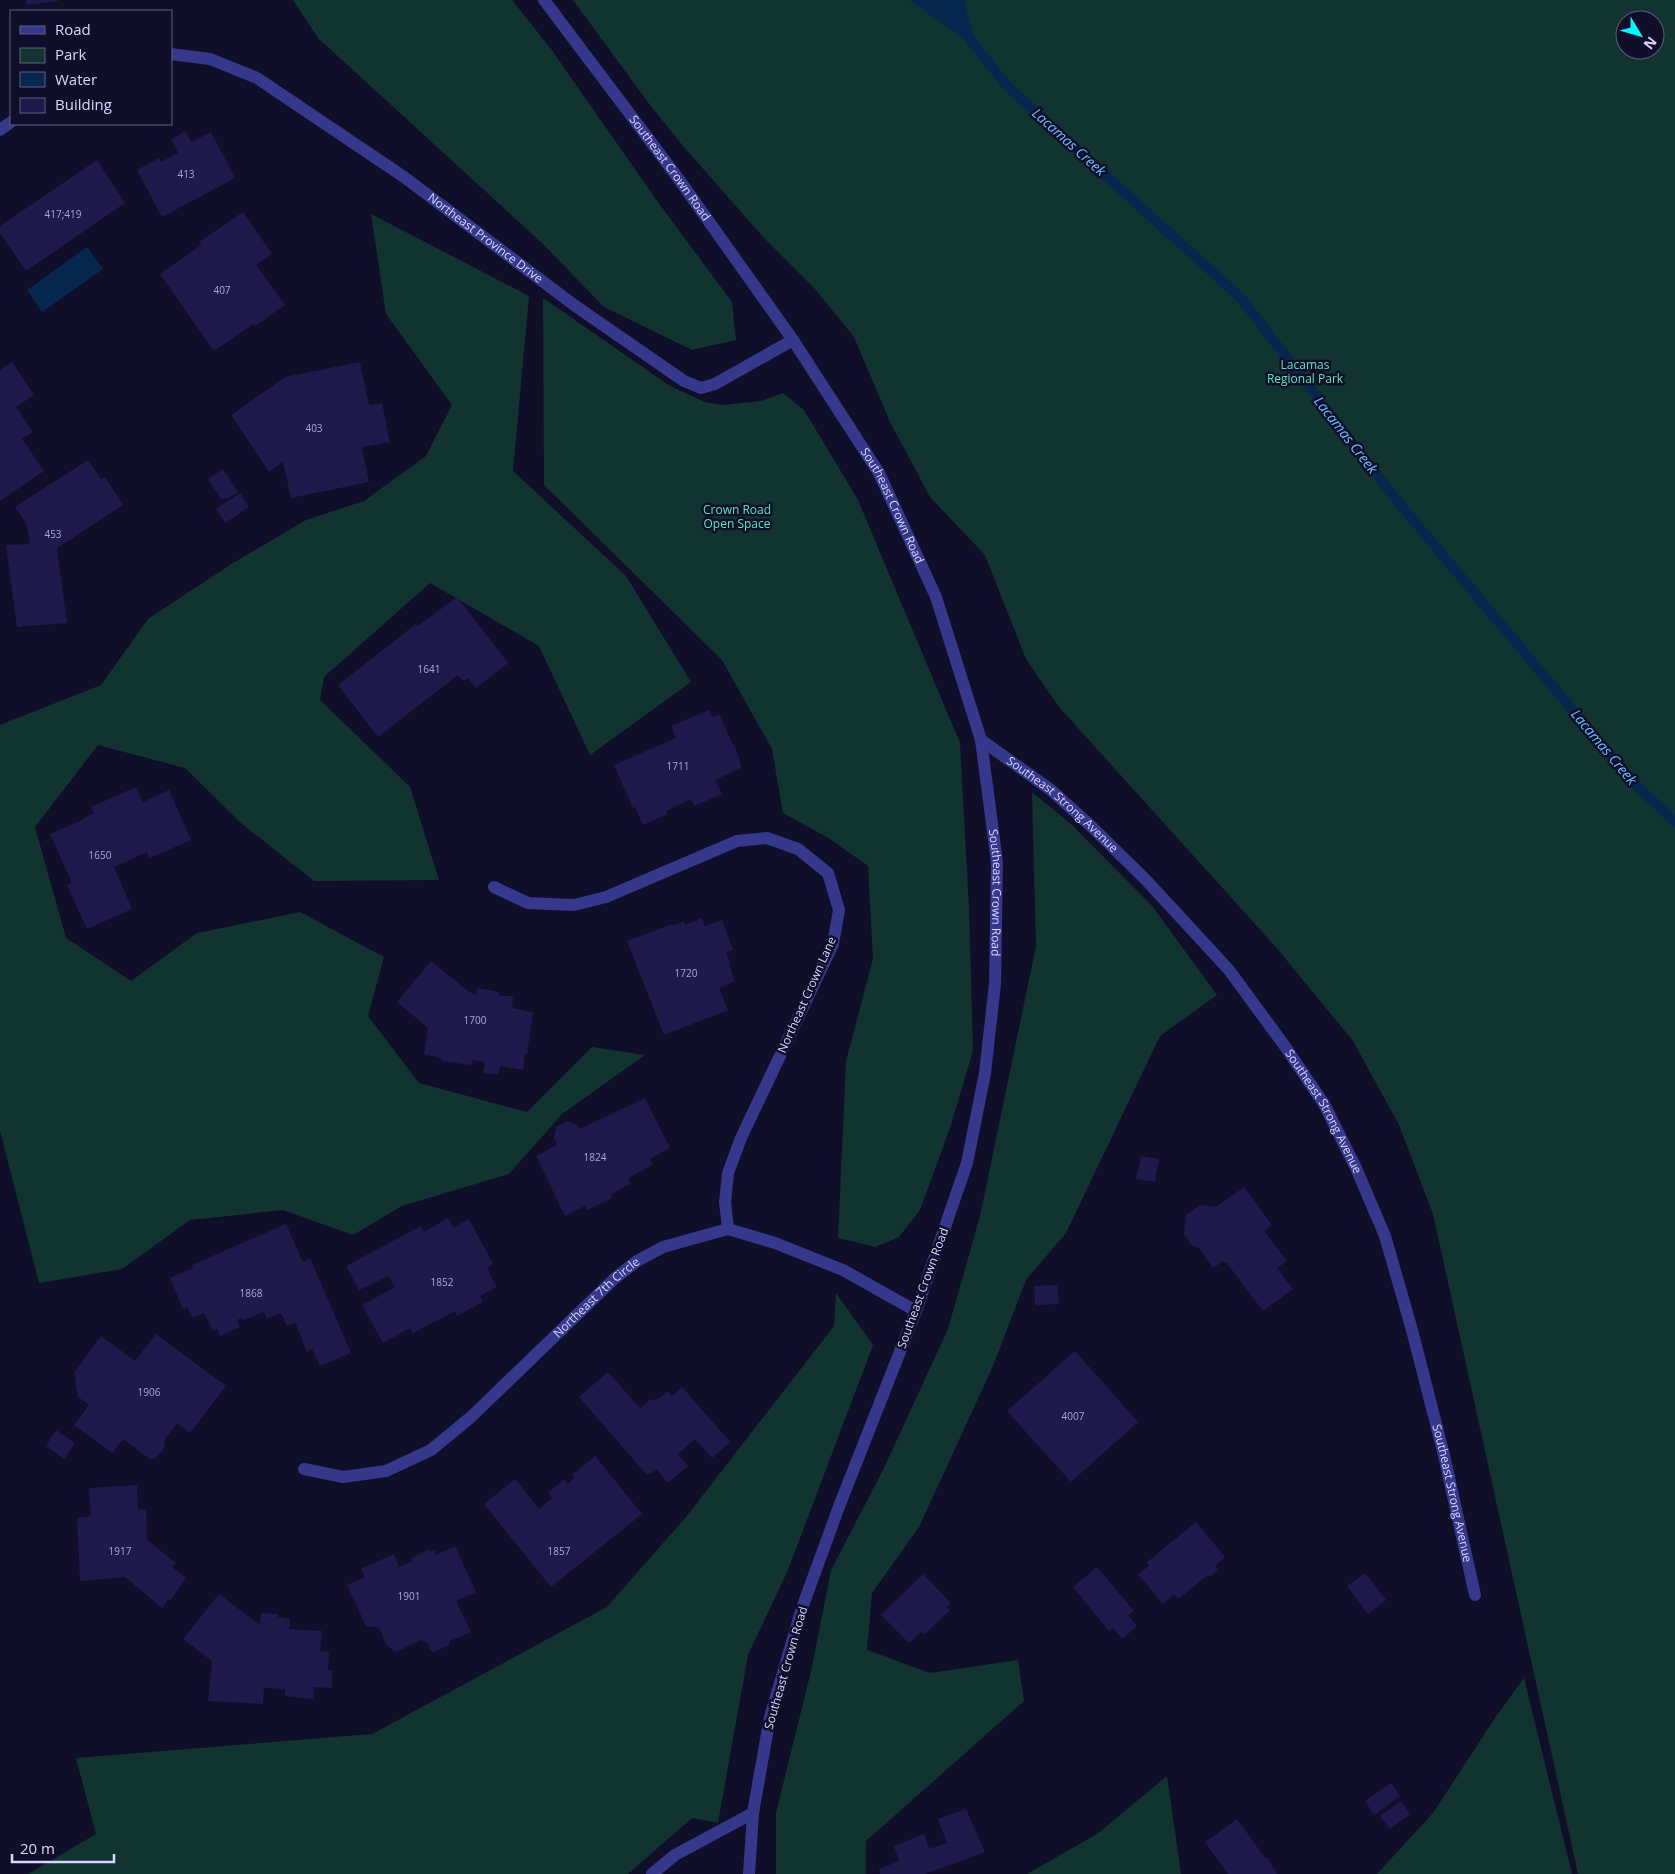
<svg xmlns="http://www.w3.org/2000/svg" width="1675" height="1874" font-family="'Open Sans',sans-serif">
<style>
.green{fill:#113431;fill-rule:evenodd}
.water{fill:#08274f}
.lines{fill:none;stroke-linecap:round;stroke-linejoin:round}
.stream{stroke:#08274f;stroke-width:10}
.building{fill:#20194c}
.minor{stroke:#36388c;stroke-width:12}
.labels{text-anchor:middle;stroke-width:5;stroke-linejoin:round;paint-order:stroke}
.number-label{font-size:10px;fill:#aba8d2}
.street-label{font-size:12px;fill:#d9d7ff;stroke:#110e2a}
.park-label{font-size:12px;fill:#59e9bb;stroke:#110e2a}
.water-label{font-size:14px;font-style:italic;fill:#65c2ff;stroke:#110e2a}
</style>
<rect width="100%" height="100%" fill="#110e2a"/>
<!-- green -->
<g class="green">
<polygon points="293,0 512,0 551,49 660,205 732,302 736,340 692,350 604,307 543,244 318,38"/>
<path d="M573 0H1675V1874H1578L1433 1214 1399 1125 1353 1041 1275 946 1059 707 1026 659 985 555 930 497 890 422 854 337 815 289 764 238 683 146 650 105ZM1625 20H1655V50H1625Z"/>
<polygon points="371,214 529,296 513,471 626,576 691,682 590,755 539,646 430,583 324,677 320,700 410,787 439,880 314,881 241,823 185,768 98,745 35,827 66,938 131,981 197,933 300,912 384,957 368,1016 419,1083 527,1112 592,1047 645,1055 562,1114 509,1174 402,1206 353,1235 283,1210 190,1220 122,1269 39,1283 0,1131 0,725 101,685 148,619 233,563 306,520 364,501 426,456 452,405 386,314"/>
<polygon points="543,298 670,386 705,402 723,405 761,401 783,393 804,410 858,500 960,743 969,908 973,1051 950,1128 920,1210 899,1237 875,1247 838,1238 846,1061 873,959 868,866 830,839 783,813 772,749 722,660 544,485"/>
<polygon points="1032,792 1072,825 1153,907 1217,995 1160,1036 1066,1233 1026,1280 993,1366 919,1527 872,1593 867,1650 930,1673 1018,1660 1024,1701 866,1841 866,1874 776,1874 776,1813 812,1667 831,1570 883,1470 948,1329 980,1216 1036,946"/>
<polygon points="836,1293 873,1345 788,1570 748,1655 718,1823 692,1818 628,1874 28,1874 96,1834 76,1758 372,1734 607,1607 686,1517 834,1326"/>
<polygon points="1524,1678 1572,1874 1377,1874 1433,1813 1497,1715"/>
<polygon points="1167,1776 1181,1874 1027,1874 1097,1834"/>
</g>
<!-- water -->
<g class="water">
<polygon points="909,0 964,0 977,48"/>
<polygon points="87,247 103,269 42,312 27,290"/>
</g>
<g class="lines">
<!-- stream -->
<polyline class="stream" points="968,37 1008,87 1240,297 1394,497 1633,782 1675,822"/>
</g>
<!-- building -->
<g class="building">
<polygon points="26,0 58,0 58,1 27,5"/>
<polygon points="186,131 191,142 211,132 235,178 162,217 137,170 159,158 161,162 178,153 171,139"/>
<polygon points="97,160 125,203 26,271 0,233 0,226"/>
<polygon points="243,212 272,254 256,265 285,305 255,326 253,324 214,351 160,274 201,245 199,242"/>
<polygon points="12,362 34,395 16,407 33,432 22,439 44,471 0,501 0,370"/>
<polygon points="360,362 369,405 382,403 390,442 362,447 369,482 291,498 283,462 269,472 231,415 285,377"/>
<polygon points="88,460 101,479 105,477 123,505 57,548 67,623 17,627 6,545 30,544 27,525 15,507"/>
<polygon points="223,469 238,492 227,499 226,498 222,500 208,479"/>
<polygon points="240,493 249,507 225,523 216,509"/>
<polygon points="457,597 508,663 476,688 468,678 463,681 458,675 378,737 338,685 416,624 418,626"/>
<polygon points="709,710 713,717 719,714 733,745 734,744 742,767 715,780 722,794 694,806 691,799 666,811 668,814 643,825 635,807 633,808 614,765 676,738 671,726"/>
<polygon points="136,787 143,802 169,790 191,840 150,858 147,852 114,867 132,909 87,929 67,885 72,883 50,834 84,819 83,818 94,813 91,807"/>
<polygon points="702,918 705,926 722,920 733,950 726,952 731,965 729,965 735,981 719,988 728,1010 664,1035 627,941 672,924 673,926 684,921 685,925"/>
<polygon points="431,961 468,991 476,995 477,988 499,992 499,996 513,996 512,1008 533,1012 527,1054 525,1054 523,1070 500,1066 498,1075 483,1073 485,1062 472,1060 471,1065 441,1061 441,1058 424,1054 428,1028 397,1002"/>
<polygon points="645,1098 670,1148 650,1159 653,1165 628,1178 630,1184 611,1194 612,1198 587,1210 585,1206 565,1216 536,1156 557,1145 554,1138 556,1127 568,1121 577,1125 580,1129"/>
<polygon points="1141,1156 1159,1159 1155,1182 1136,1179"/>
<polygon points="1244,1187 1272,1225 1264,1231 1287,1261 1277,1268 1293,1289 1263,1311 1226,1262 1225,1263 1223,1261 1213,1268 1199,1248 1192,1246 1184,1234 1186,1215 1200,1205 1216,1207"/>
<polygon points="448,1218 454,1228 469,1219 493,1264 487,1268 497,1287 480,1296 483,1302 457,1316 455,1311 413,1333 410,1328 383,1343 362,1305 395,1287 388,1276 359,1290 346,1266 421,1226 424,1232"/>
<polygon points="286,1224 303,1262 310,1258 351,1353 320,1366 312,1349 307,1352 295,1322 287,1326 281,1313 267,1319 264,1312 244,1320 242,1318 237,1320 240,1327 220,1336 217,1329 213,1331 204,1313 193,1318 187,1307 183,1309 170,1278 193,1268 192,1265"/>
<polygon points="1057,1285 1059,1304 1035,1305 1034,1286"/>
<polygon points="156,1334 226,1386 190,1433 177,1423 164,1441 165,1447 156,1458 150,1459 123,1439 112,1453 74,1425 89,1405 78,1397 74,1373 101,1336 135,1361"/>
<polygon points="1075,1351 1138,1422 1071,1482 1007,1411"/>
<polygon points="608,1372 640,1408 650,1400 658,1399 668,1391 672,1396 682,1387 730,1442 712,1458 695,1439 678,1454 688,1466 668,1483 657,1470 647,1475 579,1397"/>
<polygon points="56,1430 75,1443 64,1459 46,1446"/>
<polygon points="595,1456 642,1514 551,1587 484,1504 515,1479 539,1509 552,1498 548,1493 564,1479 568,1484 574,1478 572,1475"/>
<polygon points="137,1485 138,1510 146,1509 147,1540 176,1563 172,1567 186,1578 170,1601 168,1600 162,1608 125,1577 80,1581 77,1518 91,1516 89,1488"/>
<polygon points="1196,1522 1225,1557 1215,1566 1218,1570 1210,1577 1208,1575 1178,1599 1174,1594 1163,1604 1138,1574 1149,1566 1146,1563"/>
<polygon points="455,1546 476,1592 456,1601 471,1632 450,1641 449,1645 434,1652 430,1650 428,1644 421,1640 396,1652 387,1646 379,1628 366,1626 347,1585 365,1577 361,1569 394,1554 399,1567 412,1561 411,1558 430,1549 431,1552 434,1550 436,1555"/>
<polygon points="1097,1567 1134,1611 1128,1615 1137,1626 1122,1639 1113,1628 1109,1631 1073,1587"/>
<polygon points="1365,1573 1386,1600 1368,1614 1347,1586"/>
<polygon points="923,1574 951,1603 946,1607 950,1610 925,1634 922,1631 909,1643 881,1615"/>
<polygon points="219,1594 260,1625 261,1613 278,1614 278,1617 290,1619 289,1629 322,1631 320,1651 329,1652 328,1670 332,1670 332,1688 314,1687 313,1699 285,1696 285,1689 264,1688 263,1704 208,1701 212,1661 183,1639"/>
<polygon points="1391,1783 1400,1796 1374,1815 1365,1801"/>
<polygon points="1401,1801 1410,1814 1390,1829 1380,1816"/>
<polygon points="966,1809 985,1852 925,1874 880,1874 879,1869 899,1861 894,1846 924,1834 929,1849 947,1843 938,1819"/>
<polygon points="1237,1819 1265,1858 1267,1857 1277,1874 1228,1874 1205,1842"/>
</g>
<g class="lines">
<!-- minor -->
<g class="minor">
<path id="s1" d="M544 0 678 178 793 340 879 473 936 597 981 740 997 862 995 984 985 1073 967 1163 916 1311 840 1504 802 1608 770 1717 753 1813 749 1874"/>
<path id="s2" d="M171 54 210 59 257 78 404 177 574 305 684 381 701 388 715 384 793 340"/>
<polyline points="0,130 11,122"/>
<path id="s3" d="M981 740 1051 790 1093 828 1146 880 1229 970 1284 1045 1324 1104 1356 1168 1385 1236 1412 1330 1444 1455 1475 1595"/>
<polyline points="494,887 528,903 574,905 606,897 737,841 767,838 798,849 828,873 839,910 833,944 741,1138 728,1173 725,1202 728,1229"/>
<path id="s4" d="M304 1469 343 1477 386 1471 431 1450 471 1417 614 1279 637 1261 663 1247 728 1229 775 1243 843 1270 916 1311"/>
<polyline points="652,1874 675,1855 753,1813"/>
</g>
</g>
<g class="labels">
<!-- number labels -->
<g class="number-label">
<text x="186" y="178">413</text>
<text x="63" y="218">417;419</text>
<text x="222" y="294">407</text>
<text x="314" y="432">403</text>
<text x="53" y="538">453</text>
<text x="429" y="673">1641</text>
<text x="678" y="770">1711</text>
<text x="100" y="859">1650</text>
<text x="686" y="977">1720</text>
<text x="475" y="1024">1700</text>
<text x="595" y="1161">1824</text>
<text x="442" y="1286">1852</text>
<text x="251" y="1297">1868</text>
<text x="149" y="1396">1906</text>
<text x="1073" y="1420">4007</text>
<text x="120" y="1555">1917</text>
<text x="559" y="1555">1857</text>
<text x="409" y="1600">1901</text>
</g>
<!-- street labels -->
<g class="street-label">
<text dy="4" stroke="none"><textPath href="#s1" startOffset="210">Southeast Crown Road</textPath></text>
<text dy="4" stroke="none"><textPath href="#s2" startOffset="369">Northeast Province Drive</textPath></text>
<text dy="4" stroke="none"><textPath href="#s1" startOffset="615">Southeast Crown Road</textPath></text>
<text dy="4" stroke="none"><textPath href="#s3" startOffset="104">Southeast Strong Avenue</textPath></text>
<text dy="4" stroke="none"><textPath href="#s1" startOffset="1020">Southeast Crown Road</textPath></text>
<text transform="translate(807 995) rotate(-66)" y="4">Northeast Crown Lane</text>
<text dy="4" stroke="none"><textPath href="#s3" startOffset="510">Southeast Strong Avenue</textPath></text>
<text transform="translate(923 1288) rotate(-70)" y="4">Southeast Crown Road</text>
<text dy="4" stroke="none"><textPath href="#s4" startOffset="358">Northeast 7th Circle</textPath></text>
<text dy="4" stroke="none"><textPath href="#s3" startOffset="915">Southeast Strong Avenue</textPath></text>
<text transform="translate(786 1668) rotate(-74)" y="4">Southeast Crown Road</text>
</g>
<!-- park labels -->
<g class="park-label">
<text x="1305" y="369">Lacamas<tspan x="1305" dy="14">Regional Park</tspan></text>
<text x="737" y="514">Crown Road<tspan x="737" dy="14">Open Space</tspan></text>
</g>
<!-- water labels -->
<g class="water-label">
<text transform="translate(1069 142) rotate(42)" y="5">Lacamas Creek</text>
<text transform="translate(1346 435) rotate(52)" y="5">Lacamas Creek</text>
<text transform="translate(1604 747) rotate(50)" y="5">Lacamas Creek</text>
</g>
</g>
<!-- legend -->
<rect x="10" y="10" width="162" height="115" fill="#110e2a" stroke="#615e7f"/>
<rect x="20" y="26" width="25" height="8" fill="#36388c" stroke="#615e7f"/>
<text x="55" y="35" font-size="15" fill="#d9d7ff">Road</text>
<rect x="20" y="48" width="25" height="15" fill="#113431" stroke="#615e7f"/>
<text x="55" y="60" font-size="15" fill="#d9d7ff">Park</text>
<rect x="20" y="72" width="25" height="15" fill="#08274f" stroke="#615e7f"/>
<text x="55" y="85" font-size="15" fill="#d9d7ff">Water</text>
<rect x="20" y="98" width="25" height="15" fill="#20194c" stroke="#615e7f"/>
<text x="55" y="110" font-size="15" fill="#d9d7ff">Building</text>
<!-- north arrow -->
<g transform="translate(1640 35) rotate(128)"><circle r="24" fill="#110e2a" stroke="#615e7f"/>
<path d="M0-4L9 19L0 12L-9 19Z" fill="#03f7ff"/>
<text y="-8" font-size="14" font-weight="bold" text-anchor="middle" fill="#d9d7ff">N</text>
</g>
<!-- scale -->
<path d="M12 1854v8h102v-8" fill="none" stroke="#d9d7ff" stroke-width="2.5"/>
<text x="20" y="1854" font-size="15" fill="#d9d7ff" stroke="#110e2a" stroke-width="4" paint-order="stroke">20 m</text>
</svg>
